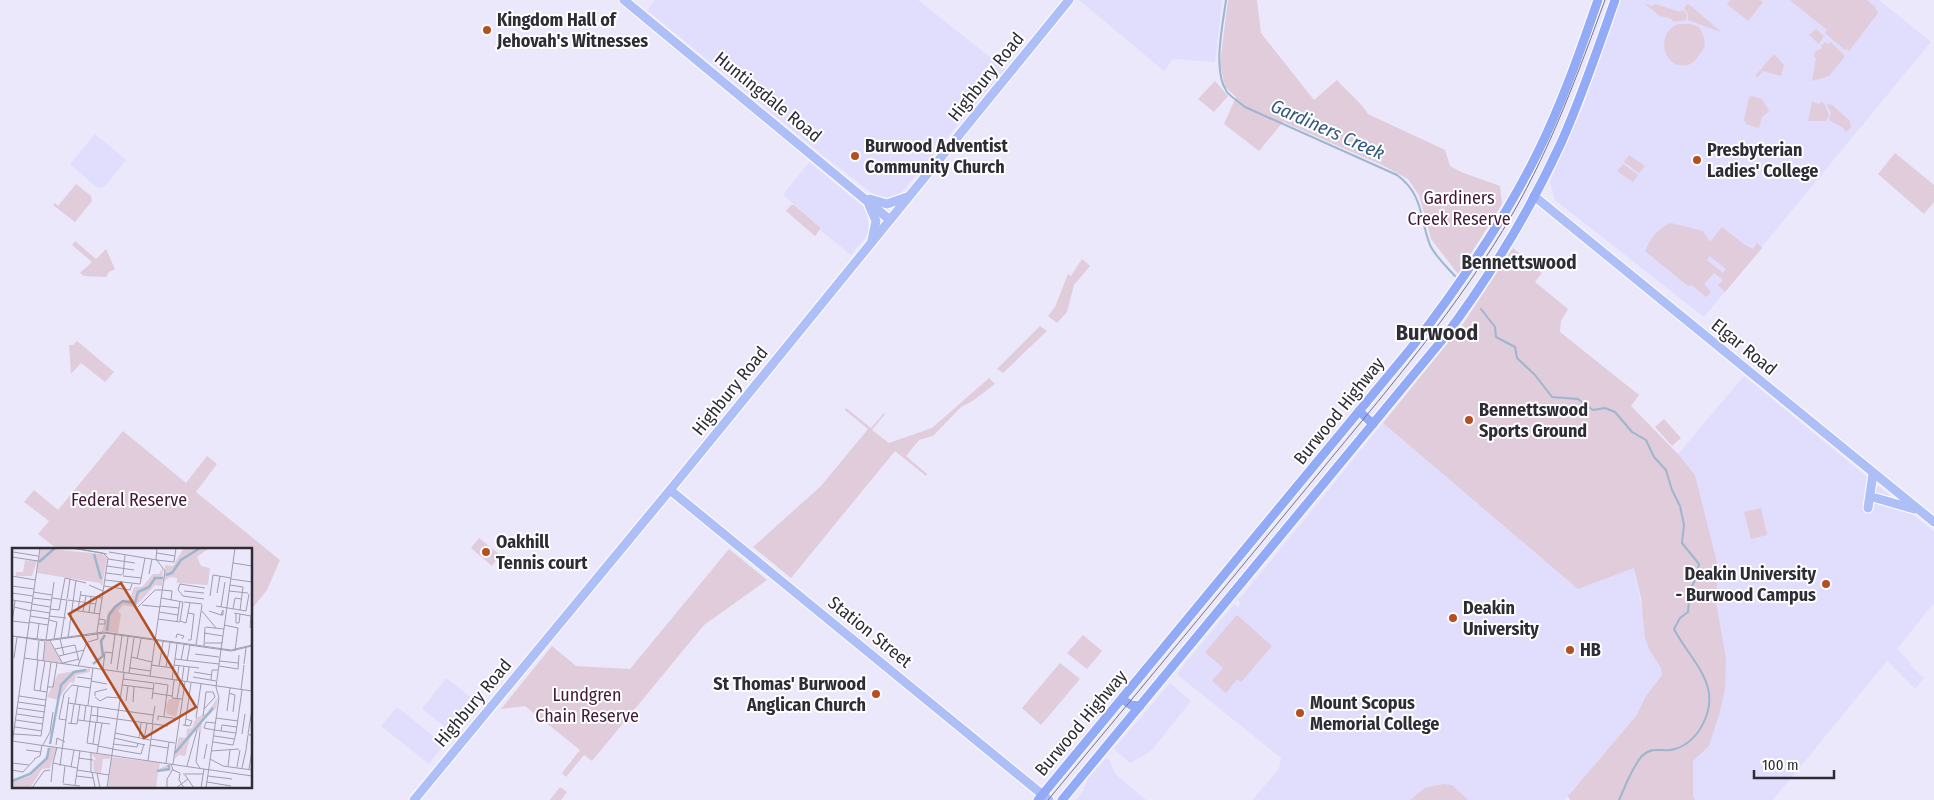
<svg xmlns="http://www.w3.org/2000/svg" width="1934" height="800" font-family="'Fira Sans Condensed',sans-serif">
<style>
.built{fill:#e1ddfc}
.green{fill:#e0ccda;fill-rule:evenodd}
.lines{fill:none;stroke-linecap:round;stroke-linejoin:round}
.stream{stroke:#9db6cf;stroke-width:2}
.primary-casing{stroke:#fff;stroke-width:11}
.trunk-casing{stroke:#fff;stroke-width:11}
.primary{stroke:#aebff8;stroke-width:9}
.trunk{stroke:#93aaf6;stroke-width:9}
.tram{stroke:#777582;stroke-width:1}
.poi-dot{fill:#b44f20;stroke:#fff;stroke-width:2}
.labels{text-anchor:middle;stroke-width:4;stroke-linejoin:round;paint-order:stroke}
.poi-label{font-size:18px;font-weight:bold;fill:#2e2d36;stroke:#fff;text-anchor:start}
.street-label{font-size:18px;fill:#2e2d36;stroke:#fff}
.park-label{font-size:18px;fill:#411a38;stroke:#fff}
.water-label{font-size:19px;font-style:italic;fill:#325a7f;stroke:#fff}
.neighbourhood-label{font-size:19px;font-weight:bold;fill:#2e2d36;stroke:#fff}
.district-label{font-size:22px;font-weight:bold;fill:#2e2d36;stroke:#fff}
.inset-river{fill:none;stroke:#9db6cf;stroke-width:2.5}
.inset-road{fill:none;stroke:#9f9dad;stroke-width:1}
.view{fill:#b44f20;fill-opacity:0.15;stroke:#b44f20;stroke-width:2.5}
.inset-edge{fill:none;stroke:#2e2d36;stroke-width:2.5}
</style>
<rect width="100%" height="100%" fill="#ebe8fc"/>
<!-- built -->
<g class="built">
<polygon points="655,0 918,0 1005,69 900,194 894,198 881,199 873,194 825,157 647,10"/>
<polygon points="1079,0 1222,0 1215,62 1173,59 1164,71"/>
<polygon points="1621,0 1879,0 1931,42 1704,317 1555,200 1550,181 1585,102"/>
<polygon points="95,134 126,160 106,185 101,188 95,186 70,164"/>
<polygon points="809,162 867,210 869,233 851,255 820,230 822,228 783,195"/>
<polygon points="1744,376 1934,532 1934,603 1897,649 1911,663 1910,665 1924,678 1915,689 1887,661 1773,800 1696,800 1693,797 1693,761 1709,746 1726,658 1716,602 1718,566 1695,475 1678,454"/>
<polygon points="1383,423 1578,589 1634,568 1650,651 1661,668 1662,675 1646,696 1636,716 1564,800 1252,800 1279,769 1281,758 1179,676 1178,672 1234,604 1238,607 1241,603 1237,600 1239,598 1242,596"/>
<polygon points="446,678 478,703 457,730 449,730 422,709"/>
<polygon points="1170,683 1191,701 1152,750 1130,763 1114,749"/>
<polygon points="397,707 441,742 442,747 429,764 381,726"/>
<polygon points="1106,758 1109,759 1115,774 1146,800 1076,800 1083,791 1088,778 1090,777"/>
</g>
<!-- green -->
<g class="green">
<path d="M1228 0H1257L1261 33 1314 100 1337 80C1347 92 1361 102 1368 114L1445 150 1450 166 1461 172 1500 186 1502 204 1458 274 1431 239 1419 195 1408 179 1382 165 1283 122 1259 151 1224 124 1236 97 1225 87 1220 64Z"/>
<polygon points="1730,0 1760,0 1763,2 1748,21 1727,4"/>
<polygon points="1790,0 1867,0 1875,7 1878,13 1849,51 1847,49 1845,50 1825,33 1827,30"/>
<polygon points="1644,3 1652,6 1655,4 1680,12 1683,10 1687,15 1686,20 1674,22 1670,18 1660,16"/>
<polygon points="1687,4 1691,6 1721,32 1688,20 1688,14 1684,8"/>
<path d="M1678 24H1690L1699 27C1705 38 1708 46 1699 55 1696 59 1693 64 1687 65 1664 70 1654 34 1678 24Z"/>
<polygon points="1816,29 1824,36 1819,44 1809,35"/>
<polygon points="1825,42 1829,44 1831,42 1845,56 1829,76 1812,81 1816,58 1814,57 1815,52 1822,48 1821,46"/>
<polygon points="1774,54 1784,65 1781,76 1763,71 1758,77 1755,76"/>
<polygon points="1215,81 1228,96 1214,112 1198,99"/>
<polygon points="1752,96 1762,99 1769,111 1762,117 1759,128 1746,124 1744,120 1749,97"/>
<polygon points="1812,102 1820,104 1821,102 1824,103 1829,115 1826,121 1808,121"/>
<polygon points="1827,104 1832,105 1850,121 1851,127 1846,132 1842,127 1829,120 1831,113"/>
<polygon points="1895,153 1934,185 1934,202 1924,214 1878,174"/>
<polygon points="1629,155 1645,166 1639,173 1624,162"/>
<polygon points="1623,164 1638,175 1633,182 1617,171"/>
<polygon points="76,184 91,196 92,201 75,222 53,205 55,203 58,206"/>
<polygon points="791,205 794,205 821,228 815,236 786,211"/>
<path d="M1671 223 1703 231 1710 242 1722 227 1745 245 1753 249 1757 243 1762 248 1725 292 1718 285 1723 280 1714 273 1704 284 1711 292 1706 297 1692 285 1688 286 1645 251C1651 238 1658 228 1671 223ZM1710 256 1726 269 1723 273 1707 260Z"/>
<polygon points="75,241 96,259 106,249 115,269 109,272 106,277 84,276 80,273 92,262 72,245"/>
<polygon points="1513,248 1542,273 1535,282 1568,309 1561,321 1560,332 1639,395 1631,406 1678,454 1695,475 1718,566 1716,602 1726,658 1725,689 1719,715 1709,746 1693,761 1693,797 1696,800 1570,800 1568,796 1636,716 1646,696 1662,675 1661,668 1650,651 1645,638 1641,598 1634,568 1578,589 1383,423 1463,324"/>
<polygon points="1082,259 1090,266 1074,285 1067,312 1057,323 1048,316 1055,307 1068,274 1071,276"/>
<polygon points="1040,326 1047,331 1003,373 997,369"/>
<polygon points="77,341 114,372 105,382 81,363 71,374 69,345 73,345"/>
<polygon points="989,378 995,384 974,400 961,407 933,436 919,440 906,456 927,474 926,476 895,451 791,578 753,547 821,486 868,429 845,410 846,408 871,428 884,413 885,414 872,430 889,443 932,428"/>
<polygon points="1664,419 1681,438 1672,446 1655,427"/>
<polygon points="123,431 186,483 207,456 217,464 196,492 280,560 267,590 251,610 251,549 57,549 38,534 49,521 24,502 34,490 58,510"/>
<polygon points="1761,508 1767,535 1751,539 1744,512"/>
<polygon points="479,538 500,555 492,566 471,548"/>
<polygon points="729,549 767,580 704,625 592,761 584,755 566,777 562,773 580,750 525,706 501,709 552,646 576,666 630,669"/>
<polygon points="1237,615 1272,646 1241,682 1237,679 1226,693 1212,681 1223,668 1205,652"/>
<polygon points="1083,635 1102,651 1087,669 1067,653"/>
<polygon points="1060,663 1080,679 1041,725 1022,708"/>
<polygon points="1444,784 1452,785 1468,800 1410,800 1425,788"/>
<polygon points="560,787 567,792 561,800 550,800"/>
</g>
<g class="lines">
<!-- stream -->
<g class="stream">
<path d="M1226 0C1223 24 1212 71 1227 92 1231 97 1239 102 1245 107L1397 175C1424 195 1419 217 1430 245 1435 256 1447 267 1455 276"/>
<path d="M1481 309 1495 327 1496 337 1515 347 1517 358 1535 375 1552 397 1578 399 1593 410 1605 408 1615 412 1632 432 1646 440 1654 457 1666 470 1672 490 1680 506 1684 525 1682 543 1699 564 1695 580 1690 590 1688 612 1680 618 1674 629C1684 649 1702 666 1708 688 1714 712 1698 742 1675 749 1663 753 1654 745 1642 756 1632 767 1625 787 1619 800"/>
</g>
<!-- primary casing -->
<g class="primary-casing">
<g id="primary">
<polyline points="624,0 890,220"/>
<polyline points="1534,196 1934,522"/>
<polyline points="870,199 887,204 907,197"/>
<polyline points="869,205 876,221 872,240"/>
<polyline points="670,490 1049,800"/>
<polyline points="1876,498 1914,509"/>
<polyline points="1868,508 1873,474"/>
<polyline points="414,800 670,490 1069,0"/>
</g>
</g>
<!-- trunk casing -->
<g class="trunk-casing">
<g id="trunk">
<polyline points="1359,411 1373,424"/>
<polyline points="1122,699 1131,705 1140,706"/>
<path d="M1038 800 1412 347C1459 286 1504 221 1538 152 1562 103 1580 52 1598 0"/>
<path d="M1062 800 1443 339C1489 278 1529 212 1561 143 1582 96 1598 48 1615 0"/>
</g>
</g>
<!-- primary -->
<use href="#primary" class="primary"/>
<!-- trunk -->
<use href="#trunk" class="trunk"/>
<!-- tram -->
<path class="tram" d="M1048 800C1139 691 1229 582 1319 473 1388 389 1459 307 1513 213 1552 145 1578 73 1605 0"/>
</g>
<!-- markers -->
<g class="poi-dot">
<circle cx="487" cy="30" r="5"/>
<circle cx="855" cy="156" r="5"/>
<circle cx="1697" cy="160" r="5"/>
<circle cx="1469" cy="420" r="5"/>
<circle cx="486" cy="552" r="5"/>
<circle cx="1826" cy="584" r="5"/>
<circle cx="1453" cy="618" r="5"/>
<circle cx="1570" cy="650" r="5"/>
<circle cx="876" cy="694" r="5"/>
<circle cx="1300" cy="713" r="5"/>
</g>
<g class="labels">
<!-- poi labels -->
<g class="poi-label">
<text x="497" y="26">Kingdom Hall of<tspan x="497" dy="21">Jehovah's Witnesses</tspan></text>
<text x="865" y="152">Burwood Adventist<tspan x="865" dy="21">Community Church</tspan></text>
<text x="1707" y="156">Presbyterian<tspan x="1707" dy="21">Ladies' College</tspan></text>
<text x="1479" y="416">Bennettswood<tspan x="1479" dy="21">Sports Ground</tspan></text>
<text x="496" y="548">Oakhill<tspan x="496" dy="21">Tennis court</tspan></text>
<text x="1816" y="580" text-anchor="end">Deakin University<tspan x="1816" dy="21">- Burwood Campus</tspan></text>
<text x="1463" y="614">Deakin<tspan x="1463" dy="21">University</tspan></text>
<text x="1580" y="656">HB</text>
<text x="866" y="690" text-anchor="end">St Thomas' Burwood<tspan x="866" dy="21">Anglican Church</tspan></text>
<text x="1310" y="709">Mount Scopus<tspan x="1310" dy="21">Memorial College</tspan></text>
</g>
<!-- street labels -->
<g class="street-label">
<text transform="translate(986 77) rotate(-51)" y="6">Highbury Road</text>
<text transform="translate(768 97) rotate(39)" y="6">Huntingdale Road</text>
<text transform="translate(1744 347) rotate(39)" y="6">Elgar Road</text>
<text transform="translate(730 391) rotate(-51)" y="6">Highbury Road</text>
<text transform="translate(1339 411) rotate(-51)" y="6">Burwood Highway</text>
<text transform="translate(870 632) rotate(39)" y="6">Station Street</text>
<text transform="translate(473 703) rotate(-50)" y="6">Highbury Road</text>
<text transform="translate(1081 723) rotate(-50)" y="6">Burwood Highway</text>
</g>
<!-- park labels -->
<g class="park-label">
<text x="1459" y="204">Gardiners<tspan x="1459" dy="21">Creek Reserve</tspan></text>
<text x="129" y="506">Federal Reserve</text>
<text x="587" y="701">Lundgren<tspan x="587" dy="21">Chain Reserve</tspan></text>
</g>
<!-- water labels -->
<g class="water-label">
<text transform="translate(1328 129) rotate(24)" y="7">Gardiners Creek</text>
</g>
<!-- neighbourhood labels -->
<g class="neighbourhood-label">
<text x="1519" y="269">Bennettswood</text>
</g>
<!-- district labels -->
<g class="district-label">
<text x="1437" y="340">Burwood</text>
</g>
</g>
<!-- overview -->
<g transform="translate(12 548)">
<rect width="240" height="240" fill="#ebe8fc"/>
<path d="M28 0 90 6 95 10 90 38 88 35 25 25ZM197 0 185 9 189 18 198 20 196 37 165 35V30L158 29 152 33 153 17 161 18 171 1ZM13 12 25 13 20 28H4V24H11ZM151 19 150 38 143 37 123 59 111 57 106 63 109 66 106 85 90 83 97 63 118 51 122 39H130L141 26H147ZM37 93 50 115 31 112 34 94ZM78 120V124L64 127 62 135 58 134 46 152 35 149 46 126ZM206 149 204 160 190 174 189 183 184 182 178 190 173 208 167 207 162 211 167 189 174 190 175 181 180 180 184 170 195 165ZM157 151H168L164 169 155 166 154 158ZM37 199 45 200 38 220 30 221 18 240 0 239V234L18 228 35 210ZM79 205 98 208V211H91L89 225 82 224 81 213 84 211ZM100 209 148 215 147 221 157 216 159 223 146 224 144 240H96Z" fill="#e0ccda"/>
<path class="inset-river" d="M82 6 89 31M27 14 43 0M154 27 160 25 169 12 188 0M95 83 97 67 103 59 111 53 123 55 126 44 137 39 143 30H151M81 116 91 108 89 93 93 87M38 196 49 137 62 124 74 122M163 205 201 160M145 223 157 221V217M0 233 18 226 35 210 37 200"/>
<path class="inset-road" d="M60 0 91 5 96 10 85 84M60 0 95 6M1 4 26 8M97 4 145 12M145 5 163 8M0 9 26 13M96 11 123 15M145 12 162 14 164 0M221 15 240 18M95 18 122 22M94 25 110 27M137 26 140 11M111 27 113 7M0 28 23 32M111 28 130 30M219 31 240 34M93 32 128 36 133 10M77 37 91 43M218 37 231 39 228 62M0 38 22 41M92 38 118 42 120 36M150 42 160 43 159 52M172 43 192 45M217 43 236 45M21 44 40 47M0 45 21 48M205 45 208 28M68 47 90 50M198 48 201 27 219 30M21 50 39 52M40 50 55 52M149 50 171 54M55 51 58 31M192 51 171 48 166 42 168 36 193 40M0 52 20 55M56 52 84 56M172 54 190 56M20 56 38 59M130 57 148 59M148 58 167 60M204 58 234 63M2 59 19 63M126 59 143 42H150M209 59 213 34M38 61 47 62 53 30 74 35M221 61 223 50 229 51M19 62 38 65M60 62 88 66M66 62 69 43M71 63 74 48M190 63 204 80M197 63 209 67 211 62V67H209M234 63 237 46M77 64 79 49M147 64 166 67M82 65 85 49M176 65 182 66 179 92H176M222 65 239 68 238 80M224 66V75H227L228 66M18 68 37 71M37 68 54 70M146 71 168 74M37 72 45 74 42 91M0 73 17 75M168 73 174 75 178 55M168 73 171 54M17 74 36 77M165 74 168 53M0 75 3 53M87 76H93V72L87 71M212 77 226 80 223 103M194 79 212 81M192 85 211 88M0 88 33 93 93 85 219 103 240 98M0 88 35 92 91 84 219 102 240 97M15 90 28 0M49 90 55 52M56 90 64 32M164 90 165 86 172 88 170 91M25 91 27 75M48 91 52 107M34 92 42 34M38 93 51 116M76 94 86 91 85 85M193 95H210M210 95 223 0M63 97 67 113M184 97 190 57M192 98 193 79M43 101 63 97M183 106 207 109M47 108 72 102M119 109 140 114M2 110 5 89M12 110 240 143M125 111 129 91M163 111 207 116M25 112 27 93M26 112 22 142 35 144M169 112 172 97M31 113 33 94M175 113 178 97M208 113 226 115M51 115 67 111M99 116 103 87M232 116 234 100M139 117 161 120M162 117 187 120M66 118 75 94M147 118 151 94M207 118 226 121 227 107M154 119 158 95M118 120 139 123M91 121 93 104 100 105M105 122 110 88M111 124 116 89M182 124 200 127M117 125 122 90M138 128 153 23 144 11 145 0M65 129 80 131M181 129 204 133M111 131 142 135M160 132 165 96M162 132 160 150 170 151M165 132 167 117M199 132 200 122H206M79 133 95 136M170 133 172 118M175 134 177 119M143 135 156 137 152 168M110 137 142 141M35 139H41L45 115M229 142 232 117M28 143 33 113M141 145 160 148M217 145 223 147 221 164M7 148 34 152M83 148V144L95 141M83 149 88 153 95 149 108 150M140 151 142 135M165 151 168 133M114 153 116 138M6 154 34 158M121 154 122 139M56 155 141 167M63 156 66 138M76 157 81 120M80 158 75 195 86 197M5 160 33 164M240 161 236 186 240 188M215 163 218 140M5 166 32 170M79 167 105 171M191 168 192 161 194 144H201L203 149 192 161M184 170 189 136M204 170 226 173M105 171 156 178M4 172 31 176M54 172 47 171 52 146 60 137 79 140M66 172 98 176M146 172V168L168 171M72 173 74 157M85 174 86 159M56 175 65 176 68 156M59 176 62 156M140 176 143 158M171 177 178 178 180 173 174 171M173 177 179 135M3 179 30 183M202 182 192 180 194 174 203 175M202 182 224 185M209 183 210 177 225 179M103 185 138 192M224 185 230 142M2 186 18 187M230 186 233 166M18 187 29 188 39 114M202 188 223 191M102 190 133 197M127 190 129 175M132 191 135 175M139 191 163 195M0 193 240 228M201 194 221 197 224 185M0 196 15 90M81 196 84 174M101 196 125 199 126 195M31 197 38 184 41 164M44 197 45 190 53 194M138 197 156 200M86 198 101 201M100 201 129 206 132 196M14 202 29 204M234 202 236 187M199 203 227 201M79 204V224M85 205 90 175M66 210 81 212M22 211 28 208 30 197M192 211 195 196M198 211 211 218 240 222M136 213 141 176M0 215 17 217M41 215 65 220M41 215 45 199M154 215 157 194M159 216 161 222 168 225 167 232 172 240M161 216 173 134M48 218 57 149M175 218 185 182M216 218 218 202M59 219 62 202M225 219 228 202M188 220 184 214 188 183M230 220 234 202M237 221 240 203M0 222 11 224 23 211M65 222 97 227M80 224 83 239M85 225 88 240M171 226H191M173 227 182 240M64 228 81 230M196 228 220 231M39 234 41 215M195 234 219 238M51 235 53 218M51 236 68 238M63 237 68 203M20 240 32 223 38 222M95 240 112 125M155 240V231L161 221M164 240 176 231M189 240 192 221M194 240 207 150 204 139 210 94"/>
<path class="view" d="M109 35 184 159 132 190 57 66Z"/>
<rect width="240" height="240" class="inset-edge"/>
</g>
<!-- scale -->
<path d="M1754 770v8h80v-8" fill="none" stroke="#2e2d36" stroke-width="2.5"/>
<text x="1762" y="770" font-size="15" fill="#2e2d36" stroke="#ffffff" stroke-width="4" paint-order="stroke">100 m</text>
</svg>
